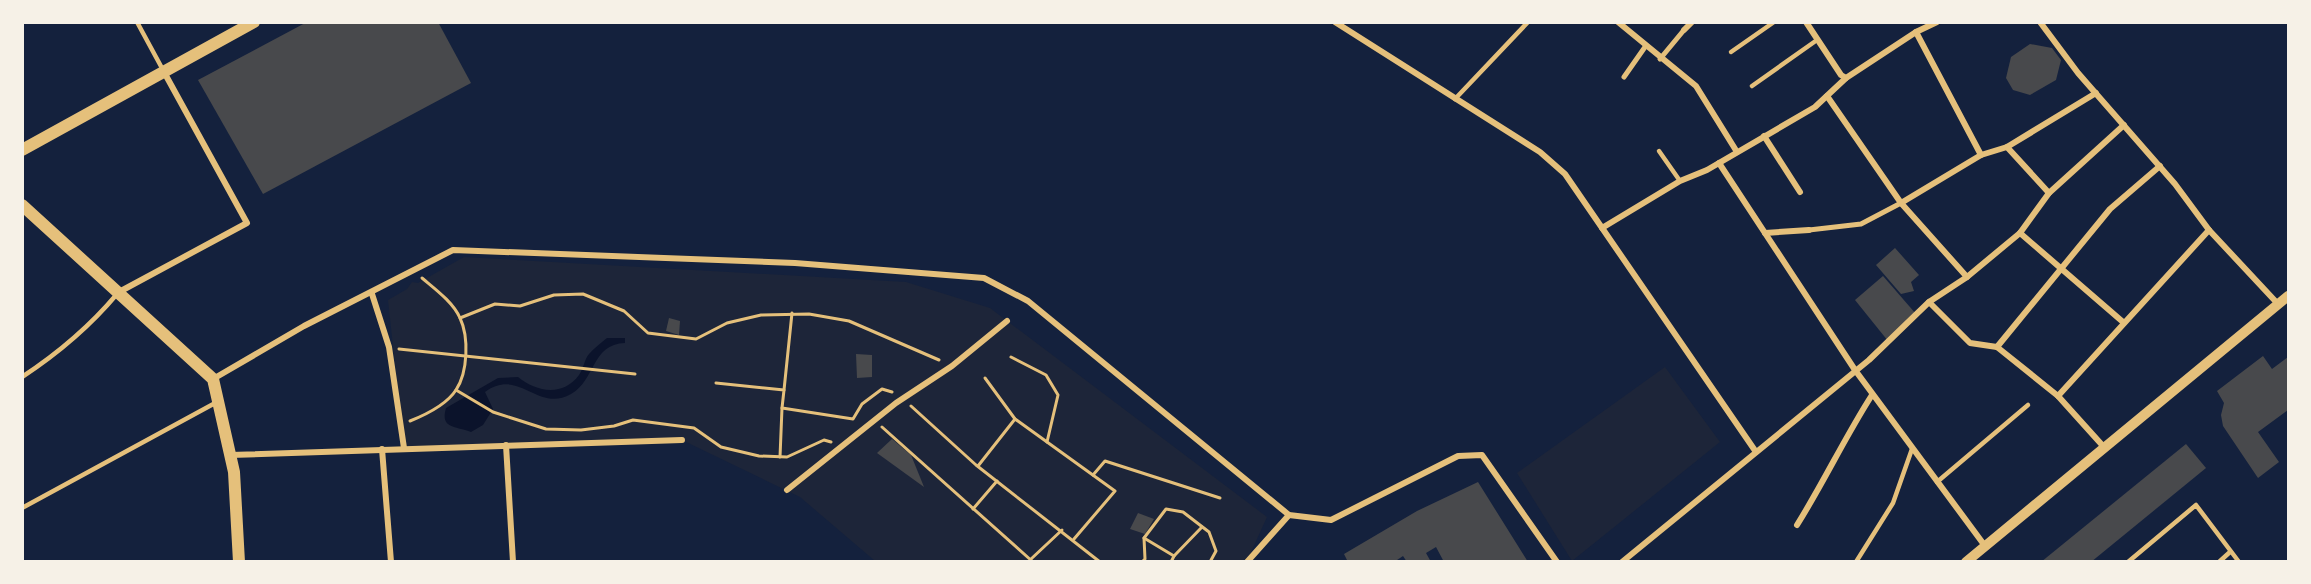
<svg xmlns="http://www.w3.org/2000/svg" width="2311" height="584" font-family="Karla,sans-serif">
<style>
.green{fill:#1d2539}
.water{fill:#0b132b}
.building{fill:#48494c}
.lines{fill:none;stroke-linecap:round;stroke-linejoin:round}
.path{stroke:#e5c07b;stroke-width:3}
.service{stroke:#e5c07b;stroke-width:4.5}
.pedestrian{stroke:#e5c07b;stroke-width:5}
.minor{stroke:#e5c07b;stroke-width:6}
.tertiary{stroke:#e5c07b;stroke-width:10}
.secondary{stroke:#e5c07b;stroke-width:12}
</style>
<rect width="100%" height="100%" fill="#14213d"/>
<!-- green -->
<g class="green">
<polygon points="464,257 906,282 990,308 1267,517 1247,561 875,561 800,497 682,440 404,448 388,300 407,289 412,282 418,283"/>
<polygon points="1665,367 1720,442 1572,561 1517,473"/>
</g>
<!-- water -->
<path class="water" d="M607 338H625V343C591 344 596 380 571 394 537 413 520 367 485 392L493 409 483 425 471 432C455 426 440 429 446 408L498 378 518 377C536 392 563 397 579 375 584 368 584 360 589 354 594 348 601 343 607 338Z"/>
<!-- building -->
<g class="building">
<polygon points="307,22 438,22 471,83 263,194 198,80"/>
<polygon points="2030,44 2052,48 2061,60 2056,80 2030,95 2013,90 2006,78 2011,57"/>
<polygon points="1895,248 1919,275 1911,282 1914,291 1901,294 1876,265"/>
<polygon points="1883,276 1916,314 1888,341 1855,300"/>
<polygon points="669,318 680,321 679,335 666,331"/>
<polygon points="856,354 872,355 872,377 857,378"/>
<polygon points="2263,356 2272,369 2288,357 2288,410 2258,432 2279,462 2258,478 2223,426 2221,415 2224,403 2217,391"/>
<polygon points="892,439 911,455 924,487 877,453"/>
<polygon points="2186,444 2206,468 2091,562 2041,562"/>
<polygon points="1478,482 1528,562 1444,562 1436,547 1426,553 1431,562 1407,562 1403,556 1394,562 1348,562 1344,554 1417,511"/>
<polygon points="1138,513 1154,519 1145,534 1130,529"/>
</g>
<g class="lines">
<!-- path -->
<g class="path">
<polyline points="460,318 495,304 520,306 554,295 583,294 624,311 648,333 696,339 727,323 761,315 809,314 849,321 939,360"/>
<polyline points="399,349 635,374"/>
<polyline points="1011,357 1046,375 1058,395 1047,442"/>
<polyline points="985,378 1015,419"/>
<polyline points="716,383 784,390 782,408 853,419 862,404 882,389 892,392"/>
<polyline points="456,390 493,412 546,429 581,430 614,426 633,420 694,428 721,447 759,456 787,457 824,440 831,442"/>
<polyline points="784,390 792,313"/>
<polyline points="911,406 976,465 1100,562"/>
<path d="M410 421C425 415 447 404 456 390 468 372 469 337 460 318 453 302 435 289 422 278"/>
<polyline points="882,427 1033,562"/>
<polyline points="780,457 782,408"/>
<polyline points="978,466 1015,419 1115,491 1074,539"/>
<polyline points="1093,475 1105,461 1220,498"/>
<polyline points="973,509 997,481"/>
<polyline points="1174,556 1202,527"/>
<polyline points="1031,559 1062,530"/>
<polyline points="1142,562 1145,559 1144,538"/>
<polyline points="1171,562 1174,556 1144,538 1166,509 1183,512 1209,532 1216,551 1210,562"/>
</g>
<!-- service -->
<g class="service">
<polyline points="137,22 163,70"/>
<polyline points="1731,52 1774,22"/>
<polyline points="1752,86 1817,40"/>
<polyline points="1455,99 1528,22"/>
<polyline points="1659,151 1680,181"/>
<path d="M22 377C57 354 91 325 117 294"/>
<polyline points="1937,482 2028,405"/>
<polyline points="22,508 217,402"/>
<polyline points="1856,562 1893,503 1912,449"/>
<polyline points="2128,562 2196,505 2239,562"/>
<polyline points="2219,562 2230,552"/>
</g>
<!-- pedestrian -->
<g class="pedestrian">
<polyline points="1660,59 1684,30"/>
<polyline points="1624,77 1645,47"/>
<polyline points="1809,230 1861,224 1901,203"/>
</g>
<!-- minor -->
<g class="minor">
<polyline points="1335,22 1540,152 1565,174 1756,452"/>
<polyline points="1618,22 1696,86 1737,152"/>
<polyline points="1806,22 1841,75 1846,78"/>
<polyline points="2040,22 2078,73 2175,184 2209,230 2278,304"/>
<polyline points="1684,30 1692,22"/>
<polyline points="1916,32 1981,155"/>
<polyline points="1827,96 1901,203 1967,277"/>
<polyline points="1764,136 1800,192"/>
<polyline points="2007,147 2049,193"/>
<polyline points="1719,163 1855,370 1985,546"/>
<polyline points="1901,203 1981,155 2007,147 2096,93"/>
<polyline points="1602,228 1680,181 1707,170 1815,107 1846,78 1916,32 1937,22"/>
<polyline points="1765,233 1809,230"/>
<polyline points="2020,233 2123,322"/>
<polyline points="119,292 247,223 164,72"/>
<polyline points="372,294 389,347 404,448"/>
<polyline points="1929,302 1970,343 1997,347 2058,396 2103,446"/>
<polyline points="1997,347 2110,209 2160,166"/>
<polyline points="213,379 304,326 453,250 795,263 984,278 1028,301 1289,515 1331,520 1458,456 1482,455 1557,562"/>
<polyline points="2058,396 2209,230"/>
<polyline points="506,445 513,562"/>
<polyline points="382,449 391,562"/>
<polyline points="230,455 682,440"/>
<polyline points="787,490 896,403 952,366 1007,321"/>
<path d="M1797 525C1824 482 1845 437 1872 395"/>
<polyline points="1247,562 1289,515"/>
<polyline points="1622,562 1869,360 1929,302 1967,277 2020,233 2049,193 2124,125"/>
</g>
<!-- tertiary -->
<polyline class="tertiary" points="1966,562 2288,296"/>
<!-- secondary -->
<g class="secondary">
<polyline points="22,150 254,22"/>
<polyline points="22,205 213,379 234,472 239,562"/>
</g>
</g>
<!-- border -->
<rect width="2311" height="584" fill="none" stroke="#f6f1e7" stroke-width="48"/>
</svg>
